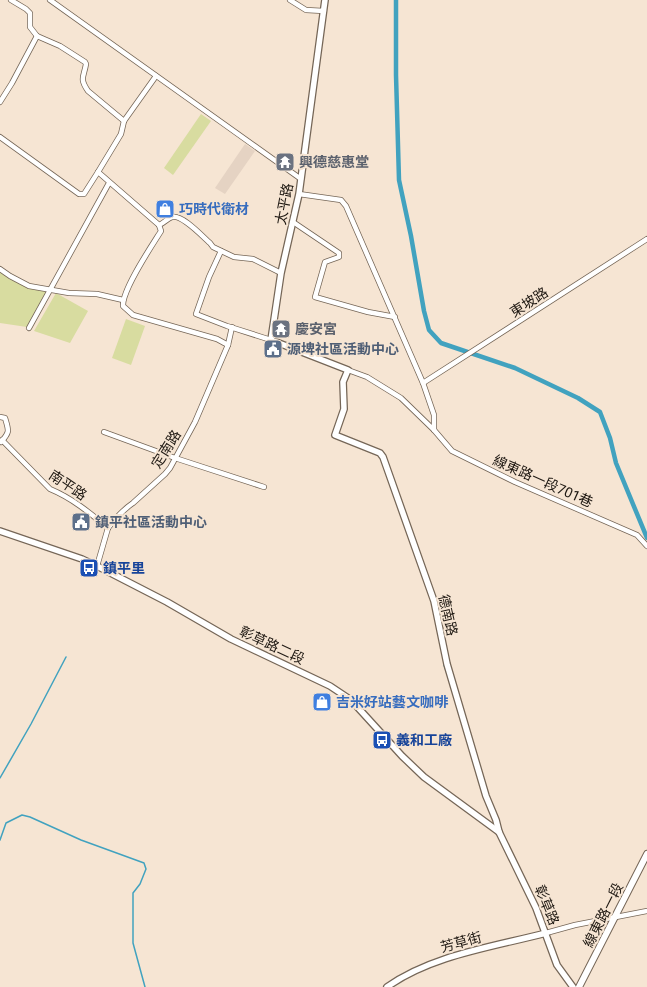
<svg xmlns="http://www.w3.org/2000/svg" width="647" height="987" font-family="Roboto,'Noto Sans TC',sans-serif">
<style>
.industrial{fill:#e5d3c3}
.green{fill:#d8dca0}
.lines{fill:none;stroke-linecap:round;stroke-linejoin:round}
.stream{stroke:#41a2bf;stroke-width:1.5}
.canal{stroke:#41a2bf;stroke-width:4.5}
.minor-casing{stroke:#756657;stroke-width:6}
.tertiary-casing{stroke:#756657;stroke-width:8}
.secondary-casing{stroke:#756657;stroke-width:8}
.minor{stroke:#fff;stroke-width:4.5}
.tertiary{stroke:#fff;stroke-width:5.5}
.secondary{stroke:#fff;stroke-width:6}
.labels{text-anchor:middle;stroke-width:4;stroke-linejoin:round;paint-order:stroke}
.worship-label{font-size:14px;font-weight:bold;fill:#5b616d;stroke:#f6e5d3;text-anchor:start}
.street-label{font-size:14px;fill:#1e1812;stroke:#f6e5d3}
.shop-label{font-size:14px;font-weight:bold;fill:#366cbe;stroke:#f6e5d3;text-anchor:start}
.service-label{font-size:14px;font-weight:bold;fill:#4e5e75;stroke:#f6e5d3;text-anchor:start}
.transit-label{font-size:14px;font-weight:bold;fill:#164399;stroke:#f6e5d3;text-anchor:start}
</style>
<rect width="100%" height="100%" fill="#f6e5d3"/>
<!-- industrial -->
<polygon class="industrial" points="245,144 255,151 225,194 215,188"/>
<!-- green -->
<g class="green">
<polygon points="201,114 211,121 173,175 164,168"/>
<polygon points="0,266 23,283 49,290 27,327 0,323"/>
<polygon points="56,293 88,311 70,343 34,331"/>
<polygon points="126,319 145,326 131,365 112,358"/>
</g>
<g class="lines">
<!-- stream -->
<g class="stream">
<polyline points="444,665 450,682"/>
<polyline points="0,778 31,724 66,657"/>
<polyline points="0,840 6,823 22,815 30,817 81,840 144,863 146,869 140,884 133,893 133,943 145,987"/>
</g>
<!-- canal -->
<polyline class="canal" points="396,0 396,75 399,180 411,236 424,311 429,330 441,343 515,368 578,398 600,412 610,438 616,463 647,538"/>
<!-- minor casing -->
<g class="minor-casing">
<g id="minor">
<path d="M11 0 26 9 30 13V27L37 36 60 46 85 62 86 64C84 77 79 78 88 91L124 121"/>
<polyline points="50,0 301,179"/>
<polyline points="290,0 306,10 324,11"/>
<path d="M156 76 124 121 121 134 98 172 159 225C164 223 168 218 172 217 182 214 202 236 210 243L213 247 234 257 253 259 281 273"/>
<polyline points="0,102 12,83 37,36"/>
<polyline points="0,137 79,194 84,194 98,172"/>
<polyline points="299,194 341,200 346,206 423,383 434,415 434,430"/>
<polyline points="293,222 339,253 339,257 325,262 315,297 368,312 395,317"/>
<path d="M159 225 161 231C151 247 122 290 123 306L133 315 217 339 228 345"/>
<polyline points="221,251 209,277 196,314 227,326 271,340"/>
<polyline points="0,269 10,276 29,286 69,293 97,294 123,300"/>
<polyline points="29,328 109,183"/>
<polyline points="348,370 367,377 401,398 434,430 452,451 515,482 637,535 647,546"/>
<polyline points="423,383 647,239"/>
<path d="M0 417 5 418C9 431 10 432 1 442"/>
<polyline points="104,432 175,458 264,487"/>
<path d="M2 440 50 489C72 498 90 513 108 528"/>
<path d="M97 566 108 528C115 519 124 509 133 503L165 474 170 468 195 422 228 345 232 327"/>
<polyline points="546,933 575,925 647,911"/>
</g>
</g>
<!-- tertiary casing -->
<g class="tertiary-casing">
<g id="tertiary">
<polyline points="325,0 299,194 281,273 271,340 348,370 343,382 344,409 335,435 380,453 383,457 434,601 447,664 486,796 496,820 499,832 536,908 557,965 573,987"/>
<polyline points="0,531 82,559 97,566 167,602 231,639 330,686 351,700 402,756 424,777 499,832"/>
<path d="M387 987C432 955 493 947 546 933"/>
</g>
</g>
<!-- secondary casing -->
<g class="secondary-casing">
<polyline id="secondary" points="579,987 647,854"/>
</g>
<!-- minor -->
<use href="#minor" class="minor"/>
<!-- tertiary -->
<use href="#tertiary" class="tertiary"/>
<!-- secondary -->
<use href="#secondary" class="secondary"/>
</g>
<!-- icons -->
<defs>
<g id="temple-square" transform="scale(1)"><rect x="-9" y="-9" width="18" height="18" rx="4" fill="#6b7280" stroke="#f6e5d3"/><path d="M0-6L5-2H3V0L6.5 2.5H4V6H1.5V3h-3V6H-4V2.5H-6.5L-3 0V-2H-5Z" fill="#fff"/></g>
<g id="shop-square" transform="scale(1)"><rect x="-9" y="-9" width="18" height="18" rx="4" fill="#3f7fe0" stroke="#f6e5d3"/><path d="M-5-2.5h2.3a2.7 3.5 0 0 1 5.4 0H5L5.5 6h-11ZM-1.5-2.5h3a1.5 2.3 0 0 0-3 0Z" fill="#fff"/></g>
<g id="civic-square" transform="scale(1)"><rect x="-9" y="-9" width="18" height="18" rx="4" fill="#5c6f8a" stroke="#f6e5d3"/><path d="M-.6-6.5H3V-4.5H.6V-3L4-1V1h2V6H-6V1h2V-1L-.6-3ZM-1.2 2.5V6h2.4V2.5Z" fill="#fff"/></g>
<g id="bus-square" transform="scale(1)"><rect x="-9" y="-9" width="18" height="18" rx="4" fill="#1a4fb4" stroke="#f6e5d3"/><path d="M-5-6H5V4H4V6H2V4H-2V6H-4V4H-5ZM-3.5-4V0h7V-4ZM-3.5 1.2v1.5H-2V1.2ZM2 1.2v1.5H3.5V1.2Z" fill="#fff"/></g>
</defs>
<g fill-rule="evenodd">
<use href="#temple-square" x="285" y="162"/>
<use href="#shop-square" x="165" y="209"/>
<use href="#temple-square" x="281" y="329"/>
<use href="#civic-square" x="273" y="349"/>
<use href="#civic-square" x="81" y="522"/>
<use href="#bus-square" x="89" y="568"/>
<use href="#shop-square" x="322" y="702"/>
<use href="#bus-square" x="382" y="740"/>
</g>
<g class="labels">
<!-- worship labels -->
<g class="worship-label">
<text x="299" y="167">興德慈惠堂</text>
<text x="295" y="334">慶安宮</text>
</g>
<!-- street labels -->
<g class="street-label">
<text transform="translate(284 204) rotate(-79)" y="5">太平路</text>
<text transform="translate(529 302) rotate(-33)" y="5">東坡路</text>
<text transform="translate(166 449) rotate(-58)" y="5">定南路</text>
<text transform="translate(543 481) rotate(24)" y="5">線東路一段701巷</text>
<text transform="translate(68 485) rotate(34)" y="5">南平路</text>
<text transform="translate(448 615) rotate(77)" y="5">德南路</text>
<text transform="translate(272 645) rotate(25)" y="5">彰草路二段</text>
<text transform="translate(547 905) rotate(68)" y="5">彰草路</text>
<text transform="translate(603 915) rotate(-63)" y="5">線東路一段</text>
<text transform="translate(461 942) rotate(-15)" y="5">芳草街</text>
</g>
<!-- shop labels -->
<g class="shop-label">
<text x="179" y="214">巧時代衛材</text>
<text x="336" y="707">吉米好站藝文咖啡</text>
</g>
<!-- service labels -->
<g class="service-label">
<text x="287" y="354">源埤社區活動中心</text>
<text x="95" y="527">鎮平社區活動中心</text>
</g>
<!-- transit labels -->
<g class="transit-label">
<text x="103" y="573">鎮平里</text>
<text x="396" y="745">義和工廠</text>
</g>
</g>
</svg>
